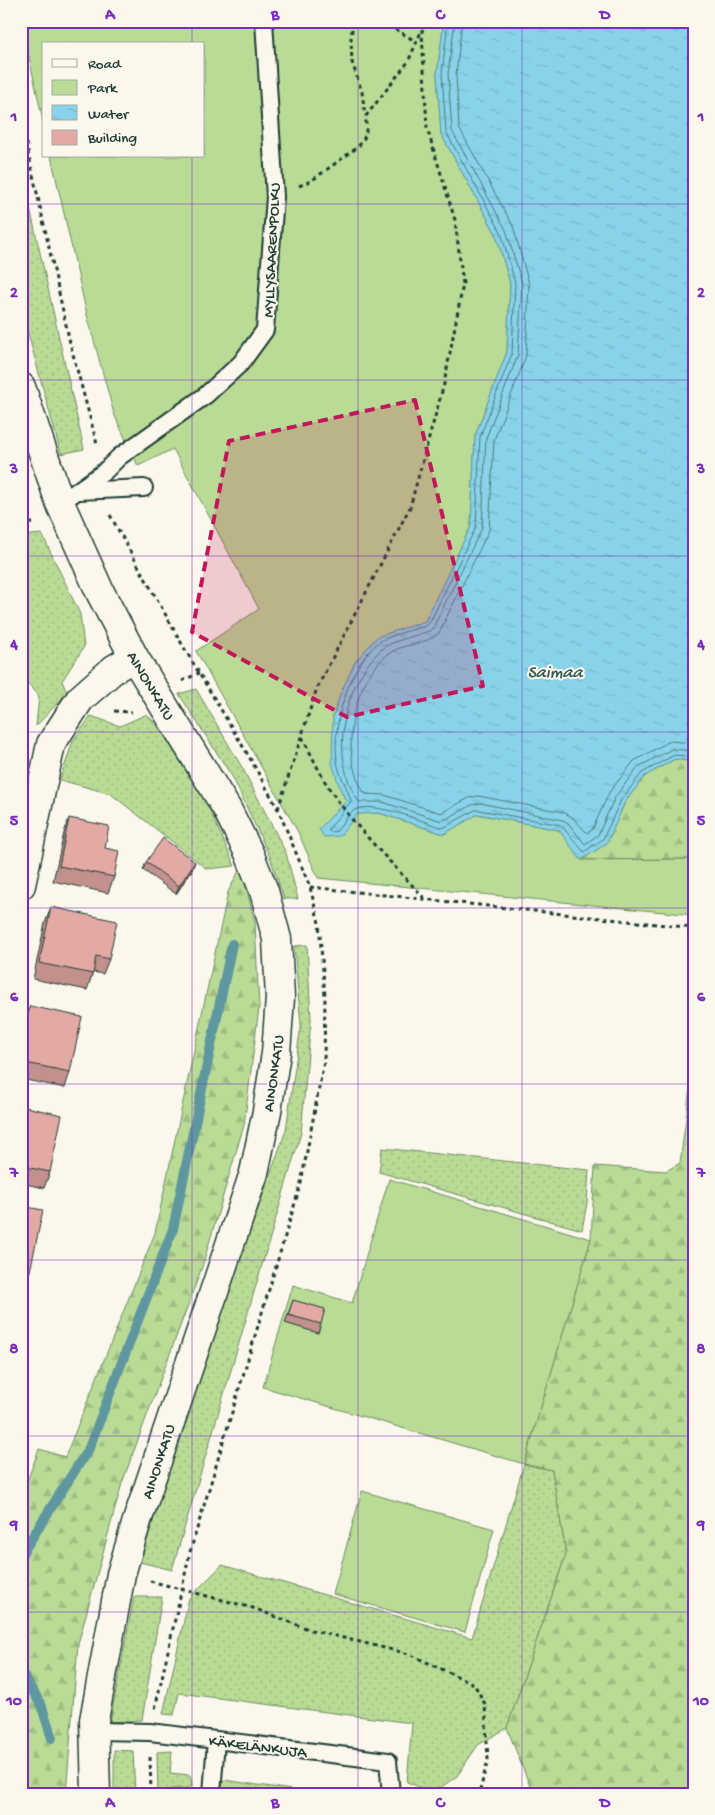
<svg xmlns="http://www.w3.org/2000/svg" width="715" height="1815" font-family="'Gochi Hand',sans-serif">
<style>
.grass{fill:url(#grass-dots);stroke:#6c8c64}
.forest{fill:url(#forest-firs);stroke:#6c8c64}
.park{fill:#b9db95;stroke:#6c8c64}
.water{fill:url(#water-ripples);stroke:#5f97a1}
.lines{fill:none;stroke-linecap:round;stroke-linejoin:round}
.shore{stroke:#49797d;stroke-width:1}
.stream{stroke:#5f97a1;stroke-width:10}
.service-casing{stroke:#1f3d34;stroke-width:20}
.minor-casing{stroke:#1f3d34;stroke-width:31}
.tertiary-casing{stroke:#1f3d34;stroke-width:31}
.path{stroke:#1f3d34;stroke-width:3;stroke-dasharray:4 4;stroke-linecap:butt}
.service{stroke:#fbf7ec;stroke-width:16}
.minor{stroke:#fbf7ec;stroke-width:28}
.tertiary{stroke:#fbf7ec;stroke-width:28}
.wall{fill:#c3918d;stroke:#1f3d34}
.shaded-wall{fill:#9f7673;stroke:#1f3d34}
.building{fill:#e3a9a4;stroke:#1f3d34}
.marked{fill:#c2185b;fill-opacity:0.2;stroke:#c2185b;stroke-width:4;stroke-dasharray:10 6;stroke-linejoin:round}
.grid{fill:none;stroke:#7b2cbf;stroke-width:1;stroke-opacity:0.55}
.labels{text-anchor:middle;stroke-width:4;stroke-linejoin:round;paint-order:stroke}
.street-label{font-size:16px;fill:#1f3d34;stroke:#fbf7ec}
.water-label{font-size:18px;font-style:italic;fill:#345b58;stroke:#fbf7ec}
.neatline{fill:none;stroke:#7b2cbf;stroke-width:2}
.grid-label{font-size:16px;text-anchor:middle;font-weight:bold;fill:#7b2cbf}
</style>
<defs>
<pattern id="grass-dots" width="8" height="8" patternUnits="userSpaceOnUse" patternTransform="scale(1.25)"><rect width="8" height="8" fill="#b9db95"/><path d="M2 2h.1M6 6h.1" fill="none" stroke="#9fbd81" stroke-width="1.8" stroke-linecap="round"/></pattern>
<pattern id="forest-firs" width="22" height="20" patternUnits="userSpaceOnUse" patternTransform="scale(1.25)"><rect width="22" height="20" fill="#b9db95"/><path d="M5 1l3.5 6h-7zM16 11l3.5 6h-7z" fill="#9fbd81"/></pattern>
<pattern id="water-ripples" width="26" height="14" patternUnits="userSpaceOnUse" patternTransform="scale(1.25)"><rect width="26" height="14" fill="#89d3ea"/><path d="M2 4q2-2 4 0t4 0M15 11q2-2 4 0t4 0" fill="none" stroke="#76b6c9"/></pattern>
</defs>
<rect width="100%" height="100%" fill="#fbf7ec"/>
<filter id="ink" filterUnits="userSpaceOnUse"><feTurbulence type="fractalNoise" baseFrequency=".02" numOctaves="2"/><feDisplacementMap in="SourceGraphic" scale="10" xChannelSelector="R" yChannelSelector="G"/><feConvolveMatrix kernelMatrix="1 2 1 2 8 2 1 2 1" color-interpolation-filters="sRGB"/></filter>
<g filter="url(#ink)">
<!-- grass -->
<g class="grass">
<polygon points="21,168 84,449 61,454 21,308"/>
<polygon points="42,534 80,614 84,647 62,681 67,693 36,726 39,696 21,675 21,589 27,582 21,576 21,536"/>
<polygon points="196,689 243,769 286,853 298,899 284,899 270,857 233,778 179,694"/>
<polygon points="147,714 160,729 207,804 235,866 207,869 111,794 60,780 73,741 91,716 120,726"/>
<polygon points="307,945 311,1020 301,1133 172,1570 140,1562 203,1364 286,1130 301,1025 294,946"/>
<polygon points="382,1148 589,1170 587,1203 582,1230 379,1172"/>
<polygon points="524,1464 552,1470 566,1554 507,1728 478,1745 457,1776 433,1793 407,1782 412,1723 179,1693 174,1715 163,1714 189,1598 222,1565 472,1638"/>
<polygon points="134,1597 162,1597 142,1720 110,1722"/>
<polygon points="114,1750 133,1751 135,1794 114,1794"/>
<polygon points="172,1751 170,1773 190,1775 192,1785 189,1788 170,1789 171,1794 158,1794 157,1752"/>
<polygon points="224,1780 292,1790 292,1794 220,1793"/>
</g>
<!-- forest -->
<g class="forest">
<polygon points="675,759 694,762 694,859 581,860 607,843 625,802 645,776"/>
<polygon points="241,867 255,922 259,1008 244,1125 202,1267 122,1483 78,1644 66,1794 21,1794 21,1497 39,1449 65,1457 155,1233 228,892"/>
<polygon points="694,1058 694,1794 533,1794 507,1728 566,1554 552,1470 524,1464 591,1239 595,1166 666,1171 680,1163"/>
</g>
<!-- park -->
<g class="park">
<polygon points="21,21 444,21 437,74 441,134 496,234 510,283 507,352 475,436 471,526 425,621 377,637 355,662 340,695 333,716 339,786 346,801 319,830 339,836 357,814 379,813 444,834 477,814 559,830 582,860 694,859 694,915 318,878 298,832 196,651 259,609 173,449 138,466 114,414 87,315 51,156 204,156 204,44 44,44 44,125"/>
<polygon points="389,1179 591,1239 524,1464 263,1387 293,1285 352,1303"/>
<polygon points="362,1491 494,1529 465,1632 333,1594"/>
</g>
<!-- water -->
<polygon class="water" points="444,21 694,21 694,762 675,759 645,776 625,802 607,843 581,860 559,830 478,814 444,834 379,813 357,814 340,836 324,837 319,829 346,801 339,786 332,762 333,716 340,695 355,662 377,637 425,621 471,526 475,436 507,352 510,283 496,234 441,134 437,74"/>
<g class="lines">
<!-- shore -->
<g class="shore">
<path d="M448 21 442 74 446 132 501 232 515 283 512 353 480 437 476 527 430 622 426 626C415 629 387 636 379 642 348 667 332 724 337 761 339 776 348 788 351 801L328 830 330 832 337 831C342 825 348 813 355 810 373 800 423 822 443 828L475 810H479L561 825 584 852 603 839 621 800 642 773 674 755 694 757"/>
<path d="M455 21 448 74 452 131 506 230 522 283 518 355 486 438 482 528 433 628 429 631C418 635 389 642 382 649 342 684 329 758 359 802H382L442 821 472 805 480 803 563 820 568 823 585 844 598 835 615 797 638 767 672 749 694 751"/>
<path d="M462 21 456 75 459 128 513 226 529 284 526 356 494 440 489 530 439 633C426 646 400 643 387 655 351 684 339 756 365 794L384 795 441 813 469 798 478 796 563 812 572 817 587 833 592 830 610 791 634 761 670 741 694 743"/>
</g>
<!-- stream -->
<g class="stream">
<polyline points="21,1555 89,1448 173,1229 232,944"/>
<polyline points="21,1672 41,1704 52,1738"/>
</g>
<!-- service casing -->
<g class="service-casing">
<g id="service">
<polyline points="78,491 144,488"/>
<polyline points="60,503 104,472 119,457 206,395 241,363 265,330 275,197 264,21"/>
<polyline points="95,1731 150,1732 388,1761 391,1794"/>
<polyline points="212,1794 216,1740"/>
</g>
</g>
<!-- minor casing -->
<g class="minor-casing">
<polyline id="minor" points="21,885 51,744 80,699 114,669 134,657"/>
</g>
<!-- tertiary casing -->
<g class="tertiary-casing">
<polyline id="tertiary" points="21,387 60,503 100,592 134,657 227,809 249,853 264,891 277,939 280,998 276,1053 267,1111 254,1173 137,1521 121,1574 94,1720 96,1794"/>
</g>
<!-- path -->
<g class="path">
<polyline points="353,21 351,39 352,62 362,92 365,115"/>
<polyline points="381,21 417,42"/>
<polyline points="21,120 70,343 97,444"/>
<polyline points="299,186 311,181 358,147 366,135 366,116 408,62 421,32"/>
<polyline points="110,515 183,646 251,760 278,809 310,887 319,923 325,996 324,1061 301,1183 190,1552 155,1709"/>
<polyline points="21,523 36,523"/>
<polyline points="182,681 199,673"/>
<polyline points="114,711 132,712"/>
<path d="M302 737C311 754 319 772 329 788 356 829 392 863 425 899"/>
<polyline points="278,809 317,688 410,507 444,384 463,284 455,220 427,128 422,31 426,21"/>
<polyline points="310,887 694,928"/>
<polyline points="150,1581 253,1608 311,1630 409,1654 474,1684 485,1704 488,1760 479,1794"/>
<polyline points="150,1757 151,1794"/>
</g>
<!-- service -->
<use href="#service" class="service"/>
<!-- minor -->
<use href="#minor" class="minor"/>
<!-- tertiary -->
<use href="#tertiary" class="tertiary"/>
</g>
<!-- wall -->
<g class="wall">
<polygon points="69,818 105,848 114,877 108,893 53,881 64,833"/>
<polygon points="146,862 192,870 176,894 143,870"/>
<polygon points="51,907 109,959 103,974 93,972 87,990 33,979 45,923"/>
<polygon points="30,1006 70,1072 65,1088 21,1079 21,1034 24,1022"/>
<polygon points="21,1106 50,1172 44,1188 21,1183"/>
<polygon points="21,1206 30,1271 24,1286 21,1286"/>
<polygon points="293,1300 321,1324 318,1333 285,1323"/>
</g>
<!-- shaded-wall -->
<polygon class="shaded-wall" points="195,862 192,870 176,894 179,886"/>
<!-- building -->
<g class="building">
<polygon points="69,818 109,826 105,848 119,851 114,877 59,866"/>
<polygon points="163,838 195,862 179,886 146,862"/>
<polygon points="51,907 117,921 109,959 96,956 93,974 39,963"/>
<polygon points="30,1006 82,1017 70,1072 21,1062 21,1046"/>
<polygon points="21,1106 62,1115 50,1172 21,1166"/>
<polygon points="21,1206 43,1210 30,1271 21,1269"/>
<polygon points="293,1300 325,1309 321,1324 288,1315"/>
</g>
</g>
<!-- marked area -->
<path class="marked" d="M415 400 483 686 347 717 192 632 229 441Z"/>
<!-- grid -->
<path class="grid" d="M192 21V44M358 21V1794M522 21V1794M192 156V1794M21 204H694M21 380H694M21 556H694M21 732H694M21 908H694M21 1084H694M21 1260H694M21 1436H694M21 1612H694"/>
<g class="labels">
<!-- street labels -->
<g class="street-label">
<text transform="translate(270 250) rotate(-87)" y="6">MYLLYSAARENPOLKU</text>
<text transform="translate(152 685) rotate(59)" y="6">AINONKATU</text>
<text transform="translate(272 1073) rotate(-82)" y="6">AINONKATU</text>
<text transform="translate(157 1461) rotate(-72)" y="6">AINONKATU</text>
<text transform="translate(258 1745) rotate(7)" y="6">KÄKELÄNKUJA</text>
</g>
<!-- water labels -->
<g class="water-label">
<text x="555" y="677">Saimaa</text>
</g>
</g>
<!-- margin -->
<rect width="715" height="1815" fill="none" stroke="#fbf7ec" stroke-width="55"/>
<!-- legend -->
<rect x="42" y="42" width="162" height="115" fill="#fbf7ec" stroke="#a3ada2"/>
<rect x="52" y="59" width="25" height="8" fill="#fbf7ec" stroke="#a3ada2"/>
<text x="88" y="68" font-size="15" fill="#1f3d34">Road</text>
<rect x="52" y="80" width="25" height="15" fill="#b9db95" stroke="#a3ada2"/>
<text x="88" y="92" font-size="15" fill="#1f3d34">Park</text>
<rect x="52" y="105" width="25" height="15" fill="url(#water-ripples)" stroke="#a3ada2"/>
<text x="88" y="118" font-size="15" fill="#1f3d34">Water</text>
<rect x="52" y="130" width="25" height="15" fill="#e3a9a4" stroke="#a3ada2"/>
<text x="88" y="142" font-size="15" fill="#1f3d34">Building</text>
<rect x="28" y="28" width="660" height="1760" class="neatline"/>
<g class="grid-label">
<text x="110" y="19">A</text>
<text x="275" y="19">B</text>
<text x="440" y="19">C</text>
<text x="605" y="19">D</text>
<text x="14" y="121">1</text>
<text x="701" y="121">1</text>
<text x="14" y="297">2</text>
<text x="701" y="297">2</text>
<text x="14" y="473">3</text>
<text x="701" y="473">3</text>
<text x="14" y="649">4</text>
<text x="701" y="649">4</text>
<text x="14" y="825">5</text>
<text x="701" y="825">5</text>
<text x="14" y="1001">6</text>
<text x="701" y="1001">6</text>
<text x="14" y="1177">7</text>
<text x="701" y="1177">7</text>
<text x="14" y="1353">8</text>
<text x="701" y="1353">8</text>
<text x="14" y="1529">9</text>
<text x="701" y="1529">9</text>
<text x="14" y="1705">10</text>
<text x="701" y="1705">10</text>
<text x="110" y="1807">A</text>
<text x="275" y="1807">B</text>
<text x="440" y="1807">C</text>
<text x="605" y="1807">D</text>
</g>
</svg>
